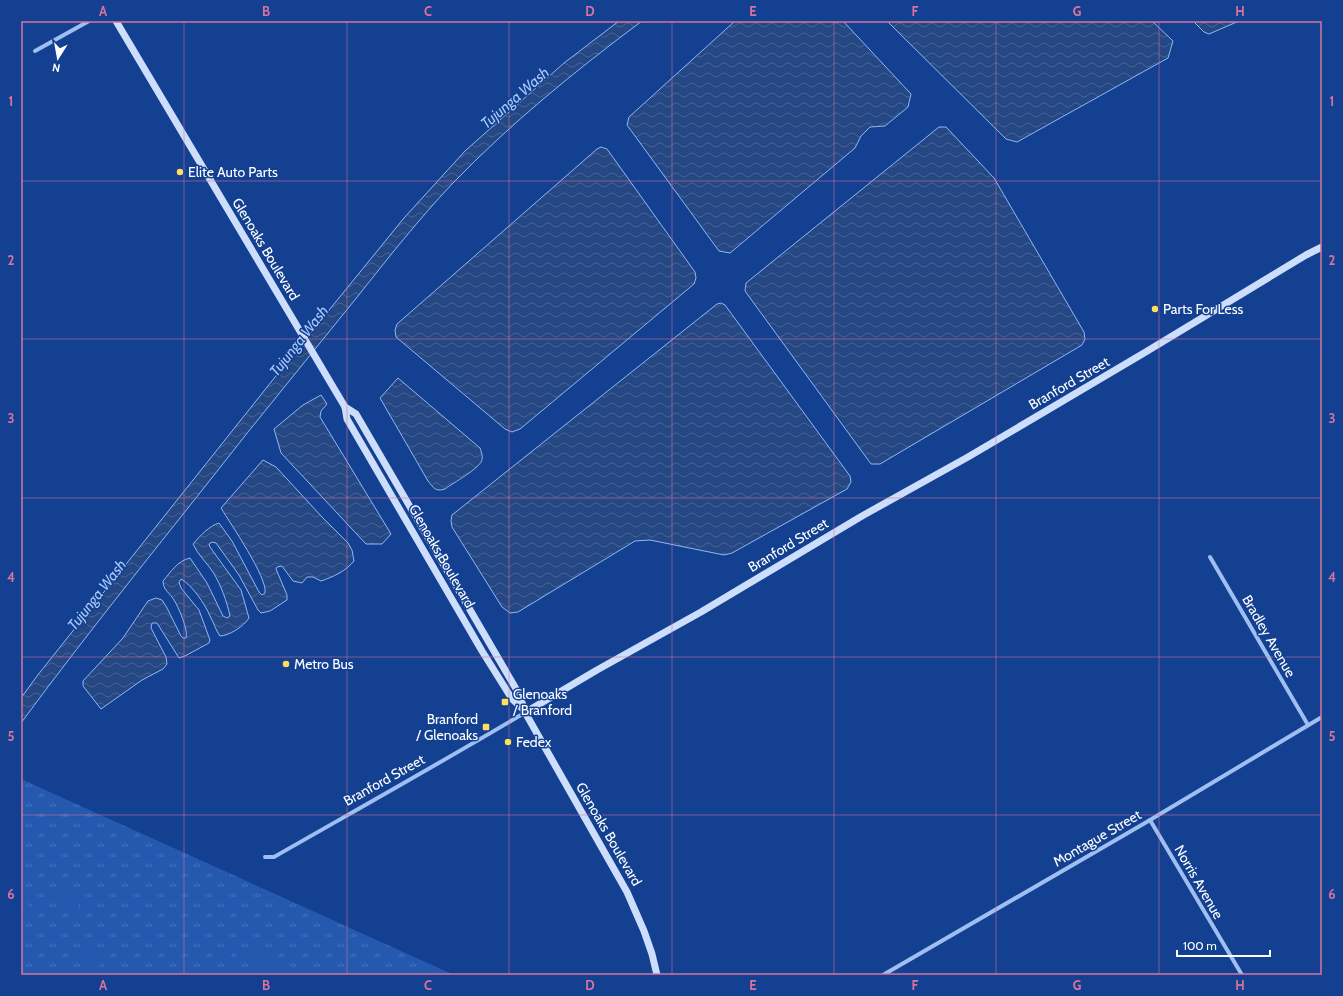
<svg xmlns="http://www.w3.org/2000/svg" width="1343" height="996" font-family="Cabin,sans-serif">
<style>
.grass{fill:url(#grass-tufts)}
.pitch{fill:#2559b0}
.water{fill:url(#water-waves);stroke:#90b8f5}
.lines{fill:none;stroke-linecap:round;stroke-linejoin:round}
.minor{stroke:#9fbef2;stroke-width:4}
.secondary{stroke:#cddefc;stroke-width:7}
.grid{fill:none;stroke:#da749d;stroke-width:1;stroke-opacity:0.55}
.poi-dot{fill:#ffdd5f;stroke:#134091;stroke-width:1.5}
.labels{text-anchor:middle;stroke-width:3;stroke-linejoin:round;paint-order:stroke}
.poi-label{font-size:14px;fill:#fff;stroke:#134091;text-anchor:start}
.street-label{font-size:14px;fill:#fff;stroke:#134091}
.water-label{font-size:15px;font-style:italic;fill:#abc9f9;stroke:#134091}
.neatline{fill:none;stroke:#da749d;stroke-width:1.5}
.grid-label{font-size:13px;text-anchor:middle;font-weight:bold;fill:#da749d}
</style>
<defs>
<pattern id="grass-tufts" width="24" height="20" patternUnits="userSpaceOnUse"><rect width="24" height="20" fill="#2559b0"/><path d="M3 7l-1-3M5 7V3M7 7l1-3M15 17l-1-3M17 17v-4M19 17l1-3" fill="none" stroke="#4672bc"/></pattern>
<pattern id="water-waves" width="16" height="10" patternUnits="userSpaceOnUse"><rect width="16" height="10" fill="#254783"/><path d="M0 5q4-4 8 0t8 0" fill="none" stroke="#466396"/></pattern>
</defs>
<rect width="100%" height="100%" fill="#134091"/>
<!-- grass -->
<polygon class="grass" points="21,779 454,975 21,975"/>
<!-- pitch -->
<g class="pitch">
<path d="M69 888C87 892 78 923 61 910 55 906 58 894 63 890 64 890 69 889 69 888Z"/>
<path d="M21 901 29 906C30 912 28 919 21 920Z"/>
<polygon points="226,945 230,948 231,954 229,964 223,962 224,948"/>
<polygon points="87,948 97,953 101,957 101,964 98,968 94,968 79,957 79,954 81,950"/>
<circle cx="264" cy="960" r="12"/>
<path d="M110 964C117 964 123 967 121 975 115 975 108 976 106 968Z"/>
<polygon points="285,966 290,966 294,969 294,975 279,975"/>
</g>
<!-- water -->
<g class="water">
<path d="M619 21H642C575 71 511 123 452 184 419 219 388 258 358 296 321 341 285 387 248 432 172 529 94 624 21 723V698L37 676 295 352 404 218 465 151 564 63Z"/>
<polygon points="735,21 843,21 911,94 908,107 885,126 870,127 861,136 855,148 730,253 719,251 627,125 629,117"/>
<polygon points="887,21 1152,21 1173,41 1168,58 1017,142 1006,139"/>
<polygon points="1193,21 1239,21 1209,34 1204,32"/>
<polygon points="939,127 946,127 994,178 1084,332 1085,339 1082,345 880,464 871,464 745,291 746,283"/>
<polygon points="601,147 607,149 695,272 696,278 694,284 520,429 512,432 505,429 396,337 395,330 397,324 597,149"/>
<polygon points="721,303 725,305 850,476 851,482 847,489 732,553 724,555 650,540 635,541 518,612 510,613 502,607 452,527 451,521 452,515 717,304"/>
<path d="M398 378 480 448C481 451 483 456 482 460 479 469 453 483 445 489 435 492 434 488 428 481L380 398Z"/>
<polygon points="321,395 327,404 321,411 320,417 391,534 382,544 366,544 281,453 274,429 303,405"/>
<path d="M263 460 276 467 322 517 348 543 352 550 354 561C346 571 333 577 321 581L313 577H307L302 583 293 581 282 566 277 567 276 569 287 595V600L270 611 261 613 258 610 239 575 216 543 212 542 209 544 210 547 241 590 249 618C244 626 229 636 220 636 215 629 214 623 210 616 205 604 192 585 181 579L179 582 181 588 199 610 210 640 209 643 185 656 179 658 157 623H152L151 628 166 657 167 664 163 669 142 680 101 709 83 686V681L123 638 148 601 156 598 162 600 167 608 181 636 183 638H186C189 631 178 606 174 600 170 593 163 590 163 581 171 572 177 561 190 558L207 583 223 616 227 618 230 616C227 602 221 585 213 572 207 563 198 555 193 544 200 536 209 526 219 523L232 541 259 592 262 595 265 593C268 578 230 523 221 508Z"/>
</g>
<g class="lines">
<!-- minor -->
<g class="minor">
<polyline points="35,51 89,21"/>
<polyline points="1210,557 1308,725"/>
<polyline points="1150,820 1242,975"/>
<path d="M265 857H274C358 809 442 762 526 712"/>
<polyline points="883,975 1145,823 1322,717"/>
</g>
<!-- secondary -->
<g class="secondary">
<polyline points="116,21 345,407 347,419 482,651 512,699 526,712"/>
<polyline points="345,407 356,414 519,694 526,714 627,892 644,931 652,954 657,975"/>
<polyline points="526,712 597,670 701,612 862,516 968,457 1144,353 1306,255 1322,247"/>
</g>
</g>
<!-- grid -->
<path class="grid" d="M184 21V975M347 21V975M509 21V975M672 21V975M834 21V975M996 21V975M1159 21V975M21 181H1322M21 339H1322M21 498H1322M21 657H1322M21 815H1322"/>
<!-- markers -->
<g class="poi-dot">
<circle cx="180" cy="172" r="4"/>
<circle cx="1155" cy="309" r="4"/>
<circle cx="286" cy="664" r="4"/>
<rect x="501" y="698" width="8" height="8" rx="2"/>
<rect x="482" y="723" width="8" height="8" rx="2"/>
<circle cx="508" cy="742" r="4"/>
</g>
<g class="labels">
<!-- poi labels -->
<g class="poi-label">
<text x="188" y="177">Elite Auto Parts</text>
<text x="1163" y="314">Parts For Less</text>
<text x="294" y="669">Metro Bus</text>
<text x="513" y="699">Glenoaks<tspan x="513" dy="16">/ Branford</tspan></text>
<text x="478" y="724" text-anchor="end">Branford<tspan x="478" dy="16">/ Glenoaks</tspan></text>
<text x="516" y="747">Fedex</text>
</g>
<!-- street labels -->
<g class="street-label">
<text transform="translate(266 249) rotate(59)" y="5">Glenoaks Boulevard</text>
<text transform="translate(1069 383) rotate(-30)" y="5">Branford Street</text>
<text transform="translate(788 545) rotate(-31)" y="5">Branford Street</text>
<text transform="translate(442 556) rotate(60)" y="5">Glenoaks Boulevard</text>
<text transform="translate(1269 636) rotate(60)" y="5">Bradley Avenue</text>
<text transform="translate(384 780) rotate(-29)" y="5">Branford Street</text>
<text transform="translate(609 834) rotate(60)" y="5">Glenoaks Boulevard</text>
<text transform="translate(1097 838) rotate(-30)" y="5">Montague Street</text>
<text transform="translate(1199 882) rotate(60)" y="5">Norris Avenue</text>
</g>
<!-- water labels -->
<g class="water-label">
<text transform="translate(515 98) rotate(-41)" y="5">Tujunga Wash</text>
<text transform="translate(299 341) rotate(-52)" y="5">Tujunga Wash</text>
<text transform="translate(97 595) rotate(-52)" y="5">Tujunga Wash</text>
</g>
</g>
<!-- border -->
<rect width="1343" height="996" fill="none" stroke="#134091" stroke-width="44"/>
<!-- north arrow -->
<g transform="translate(58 58) rotate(191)" stroke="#134091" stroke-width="3" paint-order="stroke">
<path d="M0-3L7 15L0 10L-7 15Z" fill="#ffffff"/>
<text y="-6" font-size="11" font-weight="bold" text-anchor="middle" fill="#ffffff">N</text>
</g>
<!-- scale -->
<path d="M1177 950v6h93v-6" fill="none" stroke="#ffffff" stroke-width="2"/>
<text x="1183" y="950" font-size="12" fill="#ffffff" stroke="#134091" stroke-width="3" paint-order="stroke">100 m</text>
<rect x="22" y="22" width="1299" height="952" class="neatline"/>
<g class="grid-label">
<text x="103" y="16">A</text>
<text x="266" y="16">B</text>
<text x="428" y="16">C</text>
<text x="590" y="16">D</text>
<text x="753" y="16">E</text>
<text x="915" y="16">F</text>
<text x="1077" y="16">G</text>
<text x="1240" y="16">H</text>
<text x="11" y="106">1</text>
<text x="1332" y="106">1</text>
<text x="11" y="265">2</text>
<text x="1332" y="265">2</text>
<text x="11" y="423">3</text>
<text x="1332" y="423">3</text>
<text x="11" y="582">4</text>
<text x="1332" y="582">4</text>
<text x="11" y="741">5</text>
<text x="1332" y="741">5</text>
<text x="11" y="899">6</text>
<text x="1332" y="899">6</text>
<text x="103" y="990">A</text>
<text x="266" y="990">B</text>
<text x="428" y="990">C</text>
<text x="590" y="990">D</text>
<text x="753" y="990">E</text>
<text x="915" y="990">F</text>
<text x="1077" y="990">G</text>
<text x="1240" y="990">H</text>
</g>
</svg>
